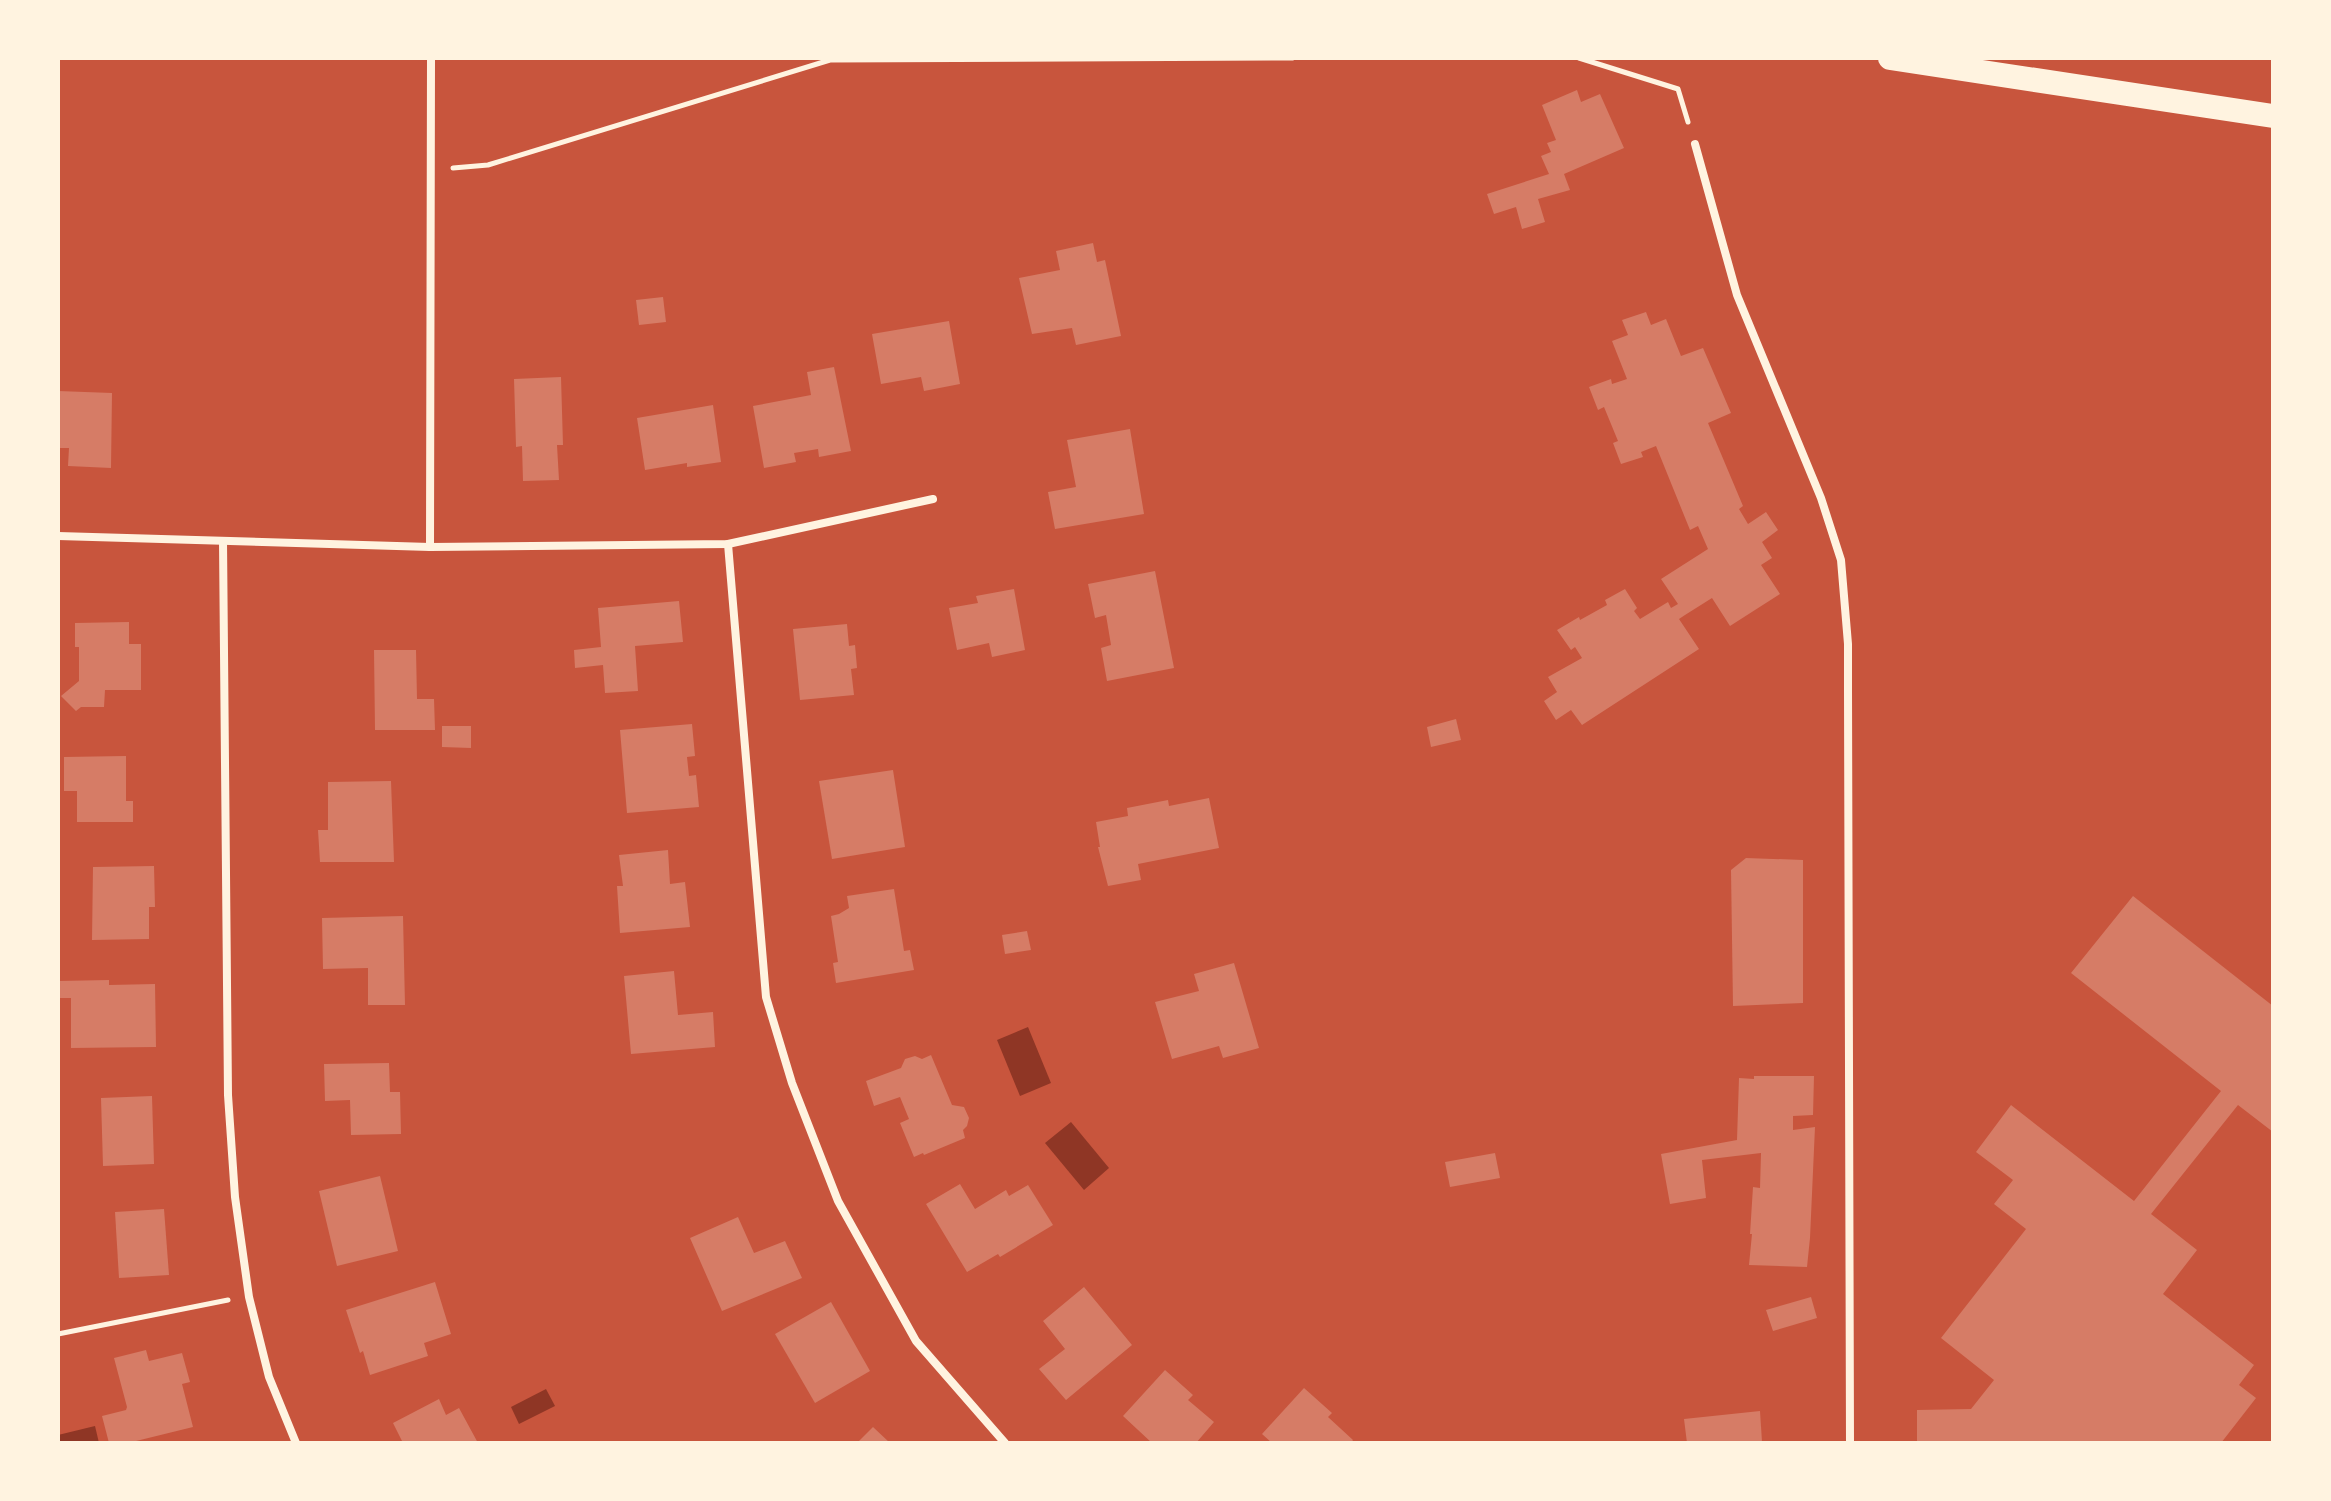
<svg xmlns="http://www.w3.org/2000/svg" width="2331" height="1501" font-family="Barlow,sans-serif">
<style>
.water{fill:#8f3625}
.building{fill:#d67c66}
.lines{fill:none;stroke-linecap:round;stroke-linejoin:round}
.path{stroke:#fff3e0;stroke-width:5}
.minor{stroke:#fff3e0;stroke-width:8}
.motorway{stroke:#fff3e0;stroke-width:24}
</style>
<rect width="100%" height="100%" fill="#c8553d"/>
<!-- water -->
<g class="water">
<polygon points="1028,1027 1051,1083 1020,1096 997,1040"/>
<polygon points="1071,1122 1109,1168 1084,1190 1045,1143"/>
<polygon points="546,1389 555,1406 519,1424 511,1407"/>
<polygon points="95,1426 99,1443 58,1443 58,1435"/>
</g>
<!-- building -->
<g class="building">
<polygon points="1577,90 1581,102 1600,94 1624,148 1564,174 1570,190 1538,199 1545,222 1522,229 1516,207 1494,214 1487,194 1549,174 1541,156 1551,152 1547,143 1556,140 1542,105"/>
<polygon points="1093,243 1097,262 1105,260 1121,336 1076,345 1072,328 1032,334 1019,278 1060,270 1056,251"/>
<polygon points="663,297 666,322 639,325 636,300"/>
<polygon points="1646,312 1651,325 1666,319 1681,356 1703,348 1731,413 1708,423 1743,506 1739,509 1748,524 1766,512 1778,530 1762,542 1772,558 1761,565 1780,594 1730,626 1712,598 1685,615 1679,619 1699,649 1582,725 1571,710 1556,720 1544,701 1557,692 1548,677 1582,658 1575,647 1571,650 1557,630 1579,617 1580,620 1607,605 1605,600 1625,589 1637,608 1634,611 1640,619 1668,602 1671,608 1678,604 1661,579 1708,549 1698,526 1690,530 1656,446 1641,452 1643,457 1621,464 1613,443 1618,441 1604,407 1598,410 1589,387 1611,379 1612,384 1627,379 1612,341 1628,335 1622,320"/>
<polygon points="949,321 960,384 924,391 921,377 881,384 872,334"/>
<polygon points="834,367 851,451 819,457 818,449 794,453 796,462 764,468 753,406 811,395 807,372"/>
<polygon points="561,377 563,445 557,445 559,480 523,481 522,446 516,447 514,379"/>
<polygon points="58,391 112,393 111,468 68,466 69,448 58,448"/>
<polygon points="713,405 721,462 687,467 687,463 645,470 637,418"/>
<polygon points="1130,429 1144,514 1055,529 1048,492 1076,487 1067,440"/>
<polygon points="1155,571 1174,668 1107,681 1101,648 1111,645 1106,615 1095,618 1088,584"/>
<polygon points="1014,589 1025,650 992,657 989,643 957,650 949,608 978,603 976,596"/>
<polygon points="679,601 683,642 635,646 638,691 605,693 603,665 575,668 574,650 601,647 598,608"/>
<polygon points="129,622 129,644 141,644 141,690 105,690 104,707 81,707 76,711 61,696 79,681 79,647 75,647 75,623"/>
<polygon points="847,624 849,646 855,645 857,668 851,669 854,695 800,700 793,629"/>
<polygon points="374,650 416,650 417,699 434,699 435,730 375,730"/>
<polygon points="1456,719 1461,740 1431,747 1427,727"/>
<polygon points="692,724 695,756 687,757 689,776 696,775 699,807 627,813 620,730"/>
<polygon points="442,726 471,726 471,748 442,747"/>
<polygon points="126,756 126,801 133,801 133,822 77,822 77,791 64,791 64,757"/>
<polygon points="893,770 905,847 832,859 819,781"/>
<polygon points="391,781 394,862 320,862 318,830 328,830 328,782"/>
<polygon points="1209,798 1219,848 1138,864 1141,880 1108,886 1098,847 1100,847 1096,822 1128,816 1127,808 1168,800 1169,806"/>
<polygon points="668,850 670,884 685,882 690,927 620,933 617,886 623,886 619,855"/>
<polygon points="1746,858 1803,860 1803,1003 1733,1006 1731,870"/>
<polygon points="154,866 155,907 149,907 149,939 92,940 93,867"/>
<polygon points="894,889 904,951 910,950 914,970 836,983 833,963 838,962 831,916 839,914 849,908 847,896"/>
<polygon points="2133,896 2273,1006 2273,1132 2238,1105 2151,1214 2197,1250 2163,1294 2254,1365 2239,1385 2256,1398 2221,1443 1917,1443 1917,1410 1971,1409 1994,1380 1941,1338 2026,1229 1994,1204 2013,1180 1976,1152 2011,1105 2134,1201 2221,1091 2071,973"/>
<polygon points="403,916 405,1005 368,1005 368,968 323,969 322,918"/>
<polygon points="1027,931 1031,950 1005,954 1002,935"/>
<polygon points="1234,963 1259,1048 1223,1058 1219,1046 1172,1059 1155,1002 1199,991 1194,974"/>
<polygon points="674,971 678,1015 713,1012 715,1047 631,1054 624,976"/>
<polygon points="109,980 109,985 155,984 156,1047 71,1048 71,998 58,998 58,981"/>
<polygon points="931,1055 952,1105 964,1107 969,1118 967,1126 963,1130 965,1138 924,1155 923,1153 914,1157 900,1123 909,1119 900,1097 874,1106 866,1081 901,1068 905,1059 915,1056 922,1059"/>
<polygon points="389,1063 390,1092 400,1092 401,1134 351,1135 350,1100 325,1101 324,1064"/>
<polygon points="1754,1076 1814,1076 1813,1115 1793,1116 1793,1130 1815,1127 1810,1238 1807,1267 1749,1265 1752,1234 1750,1234 1753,1187 1760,1188 1761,1153 1702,1160 1706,1198 1670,1204 1661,1154 1737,1140 1739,1078 1754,1079"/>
<polygon points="152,1096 154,1164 103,1166 101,1098"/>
<polygon points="1495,1153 1500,1178 1450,1187 1445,1162"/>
<polygon points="380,1176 398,1251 337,1266 319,1191"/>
<polygon points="960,1184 975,1209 1006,1190 1009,1196 1028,1185 1053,1225 1000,1257 998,1254 967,1272 926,1204"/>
<polygon points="164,1209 169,1275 119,1278 115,1212"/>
<polygon points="738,1217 754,1253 785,1241 802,1278 722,1311 690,1238"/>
<polygon points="435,1282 451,1334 424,1343 428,1356 370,1375 363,1351 360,1353 346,1310"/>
<polygon points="1084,1287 1132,1345 1066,1400 1039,1369 1065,1349 1043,1321"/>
<polygon points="1811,1297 1817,1318 1773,1331 1766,1310"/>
<polygon points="831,1302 870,1371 815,1403 775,1334"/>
<polygon points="146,1350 149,1361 182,1353 190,1382 182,1384 193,1427 128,1443 109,1443 102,1416 126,1410 127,1407 114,1358"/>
<polygon points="1165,1370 1193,1395 1188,1400 1214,1422 1196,1443 1152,1443 1123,1416"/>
<polygon points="1304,1388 1332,1413 1328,1417 1353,1440 1351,1443 1272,1443 1262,1434"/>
<polygon points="439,1399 446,1415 459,1408 478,1443 403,1443 393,1423"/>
<polygon points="1760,1411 1762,1442 1687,1443 1684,1419"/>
<polygon points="873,1427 890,1443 857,1443"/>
</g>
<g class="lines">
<!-- path -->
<g class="path">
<polyline points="1579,58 1678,89 1688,122"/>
<polyline points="453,168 488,165 830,60 1293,58"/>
<polyline points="58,1334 228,1300"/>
</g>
<!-- minor -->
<g class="minor">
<polyline points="1695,144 1737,295 1821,498 1841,560 1848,644 1848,690 1850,1443"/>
<polyline points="58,536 430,547 728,544 933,499"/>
<polyline points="223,541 228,1095 235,1197 249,1297 269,1377 296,1443"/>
<polyline points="728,544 766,997 792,1083 838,1201 916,1341 1005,1443"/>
<polyline points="430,547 431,58"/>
</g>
<!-- motorway -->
<polyline class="motorway" points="1890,58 2273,116"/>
</g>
<!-- border -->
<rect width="2331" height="1501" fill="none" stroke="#fff3e0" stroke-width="120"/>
</svg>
